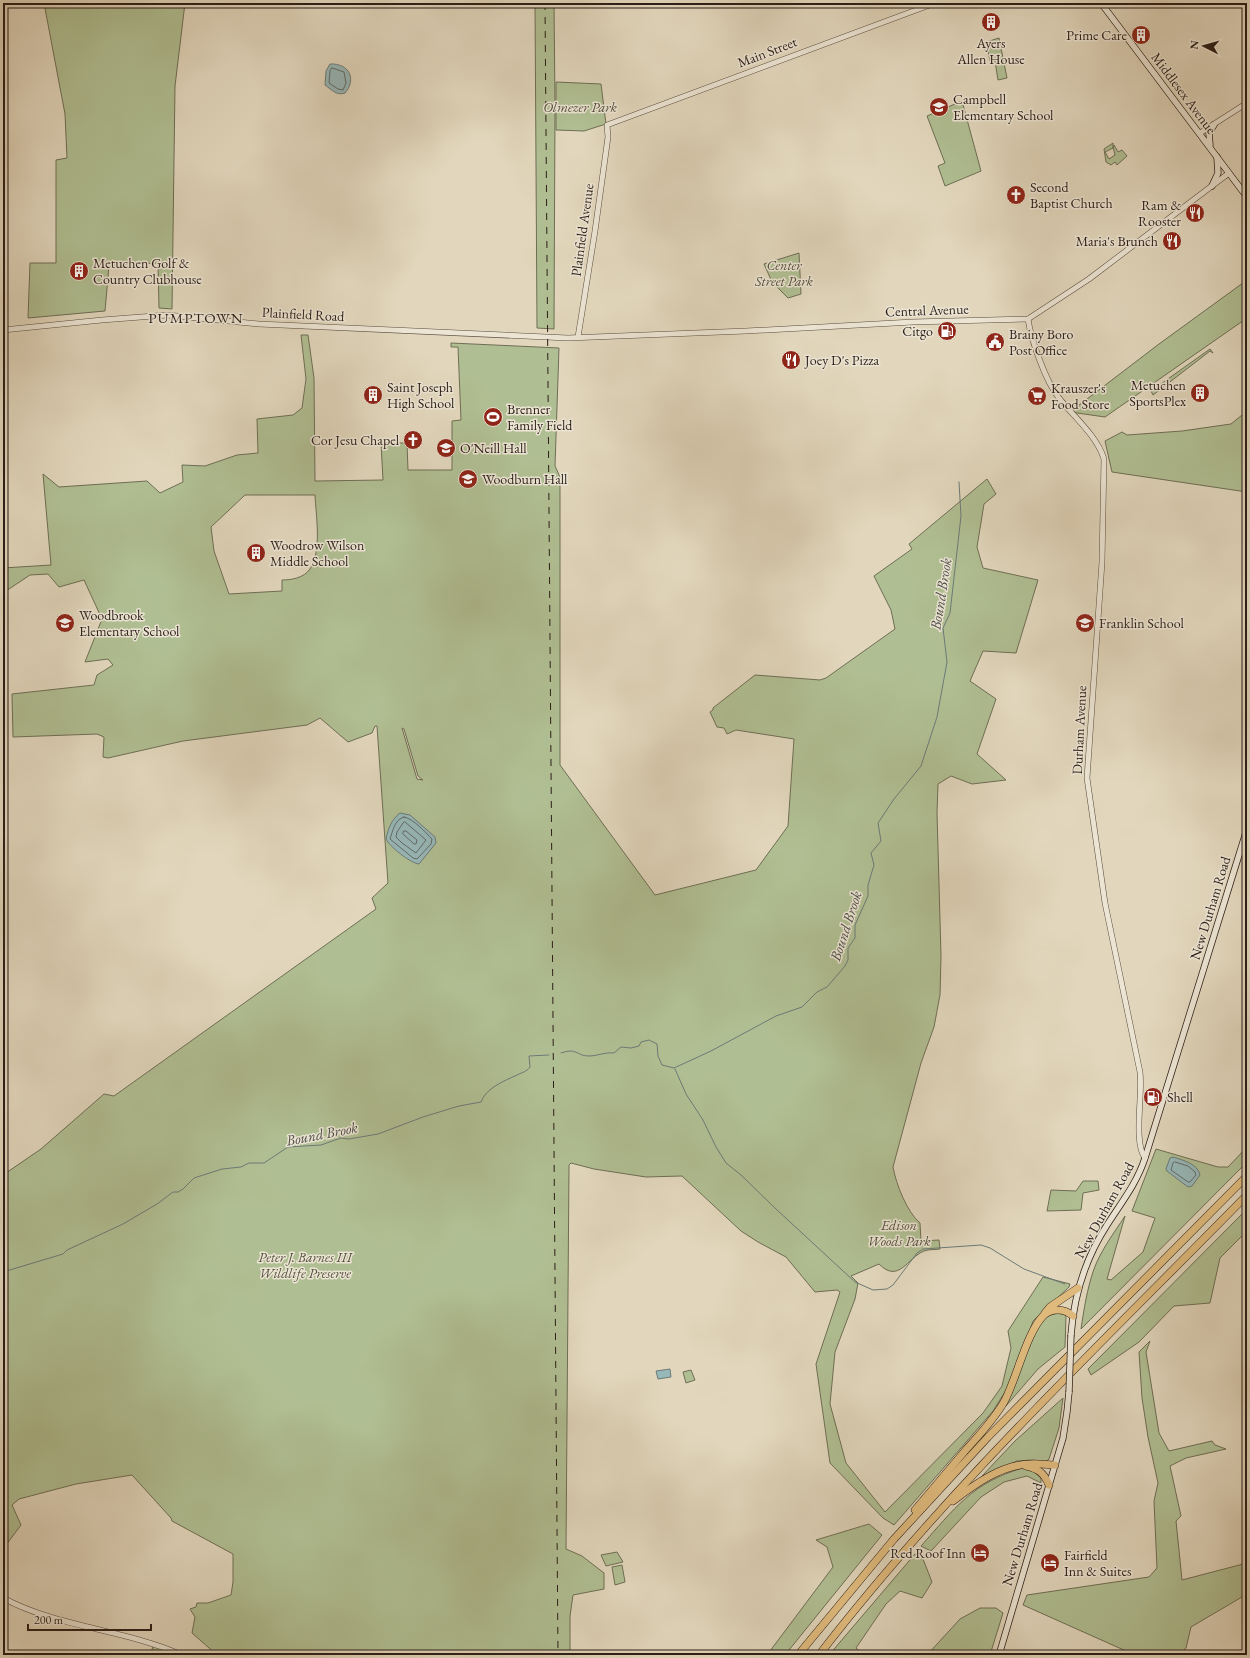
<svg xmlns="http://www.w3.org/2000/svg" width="1250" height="1658" font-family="'EB Garamond',serif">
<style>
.green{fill:#b0bf93;stroke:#6e6e55;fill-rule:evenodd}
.water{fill:#97b8b9;stroke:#6c7a78}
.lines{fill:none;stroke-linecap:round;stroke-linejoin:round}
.shore{stroke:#616a68;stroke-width:1}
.stream{stroke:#6c7a78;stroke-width:1}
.tertiary-casing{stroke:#594c40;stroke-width:6}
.secondary-casing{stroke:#2b1d17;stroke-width:7}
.motorway-casing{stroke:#2b1d17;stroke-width:8}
.tertiary{stroke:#ece5d4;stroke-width:5}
.secondary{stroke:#ece5d4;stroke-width:5.5}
.motorway{stroke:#e1bc7e;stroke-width:7}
.rail{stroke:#2b1d17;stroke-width:1;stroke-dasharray:7 7;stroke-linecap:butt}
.secondary-bridge-casing{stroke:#2b1d17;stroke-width:7;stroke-linecap:butt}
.secondary-bridge{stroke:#ece5d4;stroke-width:5.5}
.labels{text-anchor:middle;stroke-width:3;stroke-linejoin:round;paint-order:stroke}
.poi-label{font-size:14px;fill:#2b1d17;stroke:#ece5d4;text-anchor:start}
.street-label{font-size:14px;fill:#2b1d17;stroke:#ece5d4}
.park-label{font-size:14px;font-style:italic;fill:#534e3c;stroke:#ece5d4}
.neighbourhood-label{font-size:15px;letter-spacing:1px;fill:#2b1d17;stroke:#ece5d4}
.water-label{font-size:15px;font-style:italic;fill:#4b4c48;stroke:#ece5d4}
</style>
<rect width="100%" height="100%" fill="#e2d7bd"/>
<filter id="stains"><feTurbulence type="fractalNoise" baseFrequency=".005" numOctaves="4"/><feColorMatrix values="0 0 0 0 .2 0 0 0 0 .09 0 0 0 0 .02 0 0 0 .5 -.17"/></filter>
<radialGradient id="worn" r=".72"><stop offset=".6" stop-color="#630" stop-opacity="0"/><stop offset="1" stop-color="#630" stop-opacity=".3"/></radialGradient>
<!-- green -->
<g class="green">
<polygon points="44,3 185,3 175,86 172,309 159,308 158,263 109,265 105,311 28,318 30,263 56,263 56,160 67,158 65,114"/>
<polygon points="535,3 554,3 555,106 554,329 537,328"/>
<polygon points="999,38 1007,78 998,80 995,61 990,61 988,51 985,51 983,43"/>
<polygon points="556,82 601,84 606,124 584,131 556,130"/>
<polygon points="962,101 981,171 945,186 938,166 945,163 927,116"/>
<polygon points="1113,143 1113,148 1105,152 1109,159 1115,155 1113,147 1114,145 1118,152 1122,150 1127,156 1117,165 1115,162 1111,165 1106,162 1104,149"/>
<polygon points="799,253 801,294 788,298 772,282 764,264"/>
<polygon points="1247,280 1247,318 1105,417 1070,412 1159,344"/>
<path d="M301 335H308L314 378 315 481 383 480 381 443H407L408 470H452V421L461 420 458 347H451V343L559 348 555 466 560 477V765L655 895 756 870 788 826 794 739 736 730 727 734 724 728 717 727 710 712 713 710V708L755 675 820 680 826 678 895 629 891 610 874 576 912 549 909 544 987 479 996 494 984 504 977 547 983 568 1038 580 1016 653 983 651 970 681 996 699 977 754 1006 780 972 784 951 776 938 784 937 813 941 956 940 995 934 1027 921 1063 893 1167C896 1184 907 1212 920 1223L921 1241 939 1240 940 1249C935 1250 929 1249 924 1251 907 1258 899 1284 879 1264L851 1276 858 1283 855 1299 835 1352 830 1404 846 1463 885 1512 983 1413 1002 1386 1011 1348 1008 1331 1043 1277 1070 1284 1069 1287 1033 1321 1010 1384 993 1411 894 1525 883 1518 830 1463 816 1364 840 1292 837 1290 815 1292 786 1257 758 1242 741 1231 682 1176 646 1177 594 1169 571 1163 569 1165 566 1549 582 1556 604 1573V1589L573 1595 570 1616V1655H217L192 1633 195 1617 190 1609 196 1607 197 1603H208L231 1595 233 1582V1554L172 1521 171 1518 132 1475 76 1484 19 1499 12 1505 21 1525 3 1549V1175L41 1149 104 1094 114 1096 376 909 372 898 388 883 377 726H375L372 733 348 742 320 718 307 725 183 741 108 758 103 757 104 737 97 734 13 737 12 694 94 685 97 675 113 665 108 659 85 662 102 619 84 580 59 587 48 574 30 575 3 593V568L51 565 43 474 59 487 147 481 160 493 183 482 182 465 205 466 237 455 258 453 257 419 293 415 302 408 306 379ZM245 495H315C316 516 322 551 310 569 304 578 291 580 282 580V591L229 594 214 551 211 527ZM402 728 404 729 418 776 423 780 417 779Z"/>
<polygon points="1210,349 1213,353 1210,351 1153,395 1151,391"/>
<polygon points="1247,411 1247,492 1112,472 1105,441 1122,432 1127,435 1182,431 1231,424"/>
<path d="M1247 1147V1162L1081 1329C1084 1309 1087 1289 1094 1269 1101 1250 1114 1233 1125 1216L1107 1279 1111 1280 1143 1252 1155 1218 1132 1211 1156 1149 1218 1167H1228Z"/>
<polygon points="1083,1181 1098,1181 1099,1190 1083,1193 1081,1210 1047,1211 1051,1190 1076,1191"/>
<polygon points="1247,1209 1247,1231 1220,1258 1210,1303 1174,1306 1139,1342 1091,1375 1088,1369"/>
<polygon points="1058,1313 1066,1315 1065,1347 1038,1369 1006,1406 1005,1405 1037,1328 1047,1316"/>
<polygon points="1150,1341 1146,1352 1159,1433 1169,1451 1212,1441 1215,1445 1226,1449 1186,1458 1170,1466 1181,1516 1176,1521 1182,1580 1247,1563 1247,1594 1191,1627 1186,1648 1179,1655 1135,1655 1023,1605 1027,1595 1149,1577 1157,1568 1154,1501 1158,1483 1148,1437 1142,1398 1139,1352"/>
<polygon points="691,1370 695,1380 686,1383 683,1372"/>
<polygon points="1063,1398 1059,1428 1049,1459 1046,1462 1031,1460 1017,1461 982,1476 1015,1441"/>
<path d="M1023 1468 1034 1472 1041 1478V1483L1027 1476 1004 1482 981 1497 931 1551 921 1546C954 1509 973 1482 1023 1468Z"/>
<polygon points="869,1524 882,1535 785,1655 767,1655 833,1567 827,1547 816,1540"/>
<polygon points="617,1552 623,1562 606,1566 601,1555"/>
<polygon points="915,1554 923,1559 932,1582 922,1598 900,1591 886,1604 856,1648 864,1655 829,1655"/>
<polygon points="622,1565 625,1582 615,1585 612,1567"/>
<polygon points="980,1608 996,1608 1003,1613 990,1655 927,1655 960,1619"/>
<polygon points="154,1644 178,1655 150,1655"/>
</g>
<!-- water -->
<g class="water">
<path d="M330 64C349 63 357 79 345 93 337 96 332 90 325 85L326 71Z"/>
<path d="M400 813 410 815 435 837 436 843 419 864C410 863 389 846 386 839 388 829 391 820 400 813Z"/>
<path d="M1173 1157C1183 1160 1198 1164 1200 1175L1192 1186 1188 1187 1167 1171 1166 1169 1170 1158Z"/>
<polygon points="670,1369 671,1377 658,1379 656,1371"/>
</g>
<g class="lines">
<!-- shore -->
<g class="shore">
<polygon points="332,68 344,72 346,83 343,90 338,89 329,83 330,71"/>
<path d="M404 817C414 819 425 832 432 839L431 844 417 859 413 858 390 839C393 831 394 820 404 817Z"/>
<polygon points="405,822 426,840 416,853 402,843 396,837 397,832 403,823"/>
<polygon points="404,831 406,831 417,840 416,844 414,844 403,834"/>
<polygon points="1175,1162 1188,1166 1195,1172 1196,1175 1190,1182 1188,1182 1171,1170 1173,1163"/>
</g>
<!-- stream -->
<g class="stream">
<path d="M561 1053C577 1047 576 1056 589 1056 597 1056 605 1052 614 1053L621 1047 631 1048 639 1046 641 1042 649 1040 657 1044 658 1056 662 1065 674 1068 711 1051 776 1016 802 1007 817 992 827 987 845 966 848 960V948L855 938V925L868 896V885L874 865 871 853 881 841 878 823 894 799 921 766 937 717 947 662 943 628 950 613 961 516 959 482"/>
<polyline points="675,1069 686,1094 703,1120 716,1147 726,1163 741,1175 776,1209 855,1282 873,1290 887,1289 893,1285 917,1253 923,1249 981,1245 990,1248 1024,1269 1065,1284"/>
<path d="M3 1272 63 1254 67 1250 123 1224 157 1204 173 1192H178L183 1189 194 1178 222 1169 241 1167 249 1163H264L288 1147 321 1145 341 1138 349 1139 378 1134 423 1117 459 1106 481 1102C486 1088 504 1081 517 1075 523 1072 526 1072 530 1067L529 1056 549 1055"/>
</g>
<!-- tertiary casing -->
<g class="tertiary-casing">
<g id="tertiary">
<polyline points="1200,133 1247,103"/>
<path d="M1028 319C1031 340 1046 382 1059 398 1074 417 1097 436 1104 459L1102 562 1087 778 1105 903 1140 1072C1143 1094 1133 1142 1145 1158"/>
<polyline points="3,330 102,320 167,315 259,324 568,338 746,331 913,322 1028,319 1089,279 1229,173"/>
<polyline points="578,337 595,231 608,137 607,125 935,3"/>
<path d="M3 1598C59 1628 124 1629 182 1655"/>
</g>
</g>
<!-- secondary casing -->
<g class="secondary-casing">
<g id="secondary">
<polyline points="1101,3 1247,197"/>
<polyline points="1210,145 1209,133 1214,125"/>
<polyline points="1212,186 1218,173 1217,157"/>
<path d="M1071 1335C1074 1294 1085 1259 1107 1225 1121 1203 1137 1183 1145 1158L1247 829"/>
<polyline points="999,1655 1063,1438 1067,1412 1069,1392"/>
</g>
</g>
<!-- motorway casing -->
<g class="motorway-casing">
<g id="motorway">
<polyline points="1045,1313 1050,1307 1078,1288"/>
<path d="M1026 1466C1039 1469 1044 1473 1049 1485"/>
<path d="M953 1501C975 1484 1001 1465 1030 1464 1038 1463 1046 1465 1055 1465"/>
<path d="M915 1510C931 1491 948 1471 964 1452 978 1436 993 1421 1004 1402 1017 1378 1026 1334 1043 1316 1051 1308 1064 1308 1073 1316"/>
<polyline points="798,1655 894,1539 988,1437 1247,1176"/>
<path d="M819 1655C947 1489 1100 1345 1247 1195"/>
</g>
</g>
<!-- tertiary -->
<use href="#tertiary" class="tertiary"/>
<!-- secondary -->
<use href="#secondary" class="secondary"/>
<!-- motorway -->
<use href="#motorway" class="motorway"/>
<!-- rail -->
<polyline class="rail" points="545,3 558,1655"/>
<!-- secondary-bridge casing -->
<g class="secondary-bridge-casing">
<polyline id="secondary-bridge" points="1069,1392 1071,1335"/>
</g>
<!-- secondary-bridge -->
<use href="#secondary-bridge" class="secondary-bridge"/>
</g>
<!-- icons -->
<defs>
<g id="building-disc" transform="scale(1)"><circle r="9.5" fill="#8f2418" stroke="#ece5d4"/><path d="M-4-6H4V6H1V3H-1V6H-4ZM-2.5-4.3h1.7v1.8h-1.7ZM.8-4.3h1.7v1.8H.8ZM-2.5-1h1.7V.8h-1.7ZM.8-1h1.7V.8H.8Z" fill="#fff"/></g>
<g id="school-disc" transform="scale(1)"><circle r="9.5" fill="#8f2418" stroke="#ece5d4"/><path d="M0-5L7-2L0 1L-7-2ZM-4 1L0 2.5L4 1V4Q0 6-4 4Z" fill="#fff"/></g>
<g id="church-disc" transform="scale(1)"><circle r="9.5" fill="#8f2418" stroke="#ece5d4"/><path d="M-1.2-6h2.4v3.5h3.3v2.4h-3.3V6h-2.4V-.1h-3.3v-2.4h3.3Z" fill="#fff"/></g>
<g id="restaurant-disc" transform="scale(1)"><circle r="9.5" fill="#8f2418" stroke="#ece5d4"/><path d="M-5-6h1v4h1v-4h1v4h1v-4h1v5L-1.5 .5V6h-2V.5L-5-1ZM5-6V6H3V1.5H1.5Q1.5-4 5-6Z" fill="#fff"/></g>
<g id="fuel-disc" transform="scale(1)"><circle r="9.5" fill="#8f2418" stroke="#ece5d4"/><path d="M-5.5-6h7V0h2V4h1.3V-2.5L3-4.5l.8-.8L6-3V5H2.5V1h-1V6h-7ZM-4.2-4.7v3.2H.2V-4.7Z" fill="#fff"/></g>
<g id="civic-disc" transform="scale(1)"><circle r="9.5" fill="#8f2418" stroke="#ece5d4"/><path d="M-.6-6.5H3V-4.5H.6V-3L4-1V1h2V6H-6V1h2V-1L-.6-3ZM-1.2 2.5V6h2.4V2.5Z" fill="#fff"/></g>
<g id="supermarket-disc" transform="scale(1)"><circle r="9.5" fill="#8f2418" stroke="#ece5d4"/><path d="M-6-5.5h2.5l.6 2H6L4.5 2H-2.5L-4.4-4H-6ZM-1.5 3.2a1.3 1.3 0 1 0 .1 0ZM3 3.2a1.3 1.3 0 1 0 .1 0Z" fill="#fff"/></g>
<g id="stadium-disc" transform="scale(1)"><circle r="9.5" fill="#8f2418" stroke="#ece5d4"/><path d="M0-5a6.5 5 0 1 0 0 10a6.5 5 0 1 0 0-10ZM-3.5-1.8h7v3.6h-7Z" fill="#fff"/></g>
<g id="hotel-disc" transform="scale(1)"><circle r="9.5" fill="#8f2418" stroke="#ece5d4"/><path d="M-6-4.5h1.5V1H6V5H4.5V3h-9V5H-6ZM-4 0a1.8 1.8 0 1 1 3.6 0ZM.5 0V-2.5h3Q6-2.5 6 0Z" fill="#fff"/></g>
</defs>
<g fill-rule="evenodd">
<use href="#building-disc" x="991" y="22"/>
<use href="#building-disc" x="1141" y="35"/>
<use href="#school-disc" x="939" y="107"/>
<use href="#church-disc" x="1016" y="195"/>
<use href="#restaurant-disc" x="1195" y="213"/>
<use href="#restaurant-disc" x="1172" y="241"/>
<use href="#building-disc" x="79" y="271"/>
<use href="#fuel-disc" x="947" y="331"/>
<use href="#civic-disc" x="995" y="342"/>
<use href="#restaurant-disc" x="791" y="360"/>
<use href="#building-disc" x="1200" y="393"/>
<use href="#building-disc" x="373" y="395"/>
<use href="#supermarket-disc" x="1037" y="396"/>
<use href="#stadium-disc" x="493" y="417"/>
<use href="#church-disc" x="413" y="440"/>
<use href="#school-disc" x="446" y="448"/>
<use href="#school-disc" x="468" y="479"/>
<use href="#building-disc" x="256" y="553"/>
<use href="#school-disc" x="65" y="623"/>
<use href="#school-disc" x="1085" y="623"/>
<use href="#fuel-disc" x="1153" y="1097"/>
<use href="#hotel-disc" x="980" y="1553"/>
<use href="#hotel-disc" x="1050" y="1563"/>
</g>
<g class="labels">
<!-- poi labels -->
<g class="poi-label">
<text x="1127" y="40" text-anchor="end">Prime Care</text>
<text x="991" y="48" text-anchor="middle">Ayers<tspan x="991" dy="16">Allen House</tspan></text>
<text x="953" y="104">Campbell<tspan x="953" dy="16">Elementary School</tspan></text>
<text x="1030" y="192">Second<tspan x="1030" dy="16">Baptist Church</tspan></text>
<text x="1181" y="210" text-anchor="end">Ram &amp;<tspan x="1181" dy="16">Rooster</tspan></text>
<text x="1158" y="246" text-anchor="end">Maria's Brunch</text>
<text x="93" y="268">Metuchen Golf &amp;<tspan x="93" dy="16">Country Clubhouse</tspan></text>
<text x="933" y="336" text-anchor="end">Citgo</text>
<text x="1009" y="339">Brainy Boro<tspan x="1009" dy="16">Post Office</tspan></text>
<text x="805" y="365">Joey D's Pizza</text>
<text x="1186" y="390" text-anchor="end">Metuchen<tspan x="1186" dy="16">SportsPlex</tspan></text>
<text x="387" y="392">Saint Joseph<tspan x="387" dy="16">High School</tspan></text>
<text x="1051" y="393">Krauszer's<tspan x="1051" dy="16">Food Store</tspan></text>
<text x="507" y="414">Brenner<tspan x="507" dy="16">Family Field</tspan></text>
<text x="399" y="445" text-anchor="end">Cor Jesu Chapel</text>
<text x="460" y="453">O'Neill Hall</text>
<text x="482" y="484">Woodburn Hall</text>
<text x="270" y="550">Woodrow Wilson<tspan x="270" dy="16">Middle School</tspan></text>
<text x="79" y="620">Woodbrook<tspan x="79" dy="16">Elementary School</tspan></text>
<text x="1099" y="628">Franklin School</text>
<text x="1167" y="1102">Shell</text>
<text x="966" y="1558" text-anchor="end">Red Roof Inn</text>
<text x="1064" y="1560">Fairfield<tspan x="1064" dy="16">Inn &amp; Suites</tspan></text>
</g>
<!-- street labels -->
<g class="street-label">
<text transform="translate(767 52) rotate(-21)" y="5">Main Street</text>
<text transform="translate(1184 93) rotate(53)" y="5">Middlesex Avenue</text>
<text transform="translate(582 230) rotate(-82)" y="5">Plainfield Avenue</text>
<text transform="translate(927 310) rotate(-2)" y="5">Central Avenue</text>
<text transform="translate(303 314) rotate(3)" y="5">Plainfield Road</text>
<text transform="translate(1079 730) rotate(-87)" y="5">Durham Avenue</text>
<text transform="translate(1210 908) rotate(-73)" y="5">New Durham Road</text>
<text transform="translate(1104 1210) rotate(-61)" y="5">New Durham Road</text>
<text transform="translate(1022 1534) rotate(-73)" y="5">New Durham Road</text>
</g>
<!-- park labels -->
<g class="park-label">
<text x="580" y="112">Olmezer Park</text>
<text x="784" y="270">Center<tspan x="784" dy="16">Street Park</tspan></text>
<text x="899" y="1230">Edison<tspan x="899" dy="16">Woods Park</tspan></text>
<text x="305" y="1262">Peter J. Barnes III<tspan x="305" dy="16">Wildlife Preserve</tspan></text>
</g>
<!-- neighbourhood labels -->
<g class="neighbourhood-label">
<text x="196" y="323">PUMPTOWN</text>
</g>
<!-- water labels -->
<g class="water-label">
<text transform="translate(941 594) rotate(-81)" y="5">Bound Brook</text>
<text transform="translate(846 926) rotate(-72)" y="5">Bound Brook</text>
<text transform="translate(322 1134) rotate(-11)" y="5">Bound Brook</text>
</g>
</g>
<!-- margin -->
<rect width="1250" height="1658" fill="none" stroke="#e2d7bd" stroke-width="16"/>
<rect x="4" y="4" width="1242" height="1650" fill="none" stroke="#2b1d17" stroke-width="2"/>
<rect x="8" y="8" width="1234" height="1642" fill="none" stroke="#2b1d17"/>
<!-- north arrow -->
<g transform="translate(1204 46) rotate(276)" stroke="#ece5d4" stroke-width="3" paint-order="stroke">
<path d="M0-3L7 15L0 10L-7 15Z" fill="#2b1d17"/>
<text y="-6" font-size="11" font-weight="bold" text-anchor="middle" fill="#2b1d17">N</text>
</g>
<!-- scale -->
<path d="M28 1624v6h123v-6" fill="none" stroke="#2b1d17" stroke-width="2"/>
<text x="34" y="1624" font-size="12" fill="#2b1d17" stroke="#ece5d4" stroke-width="3" paint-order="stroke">200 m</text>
<rect width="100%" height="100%" filter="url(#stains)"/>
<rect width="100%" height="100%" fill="url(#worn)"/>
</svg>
